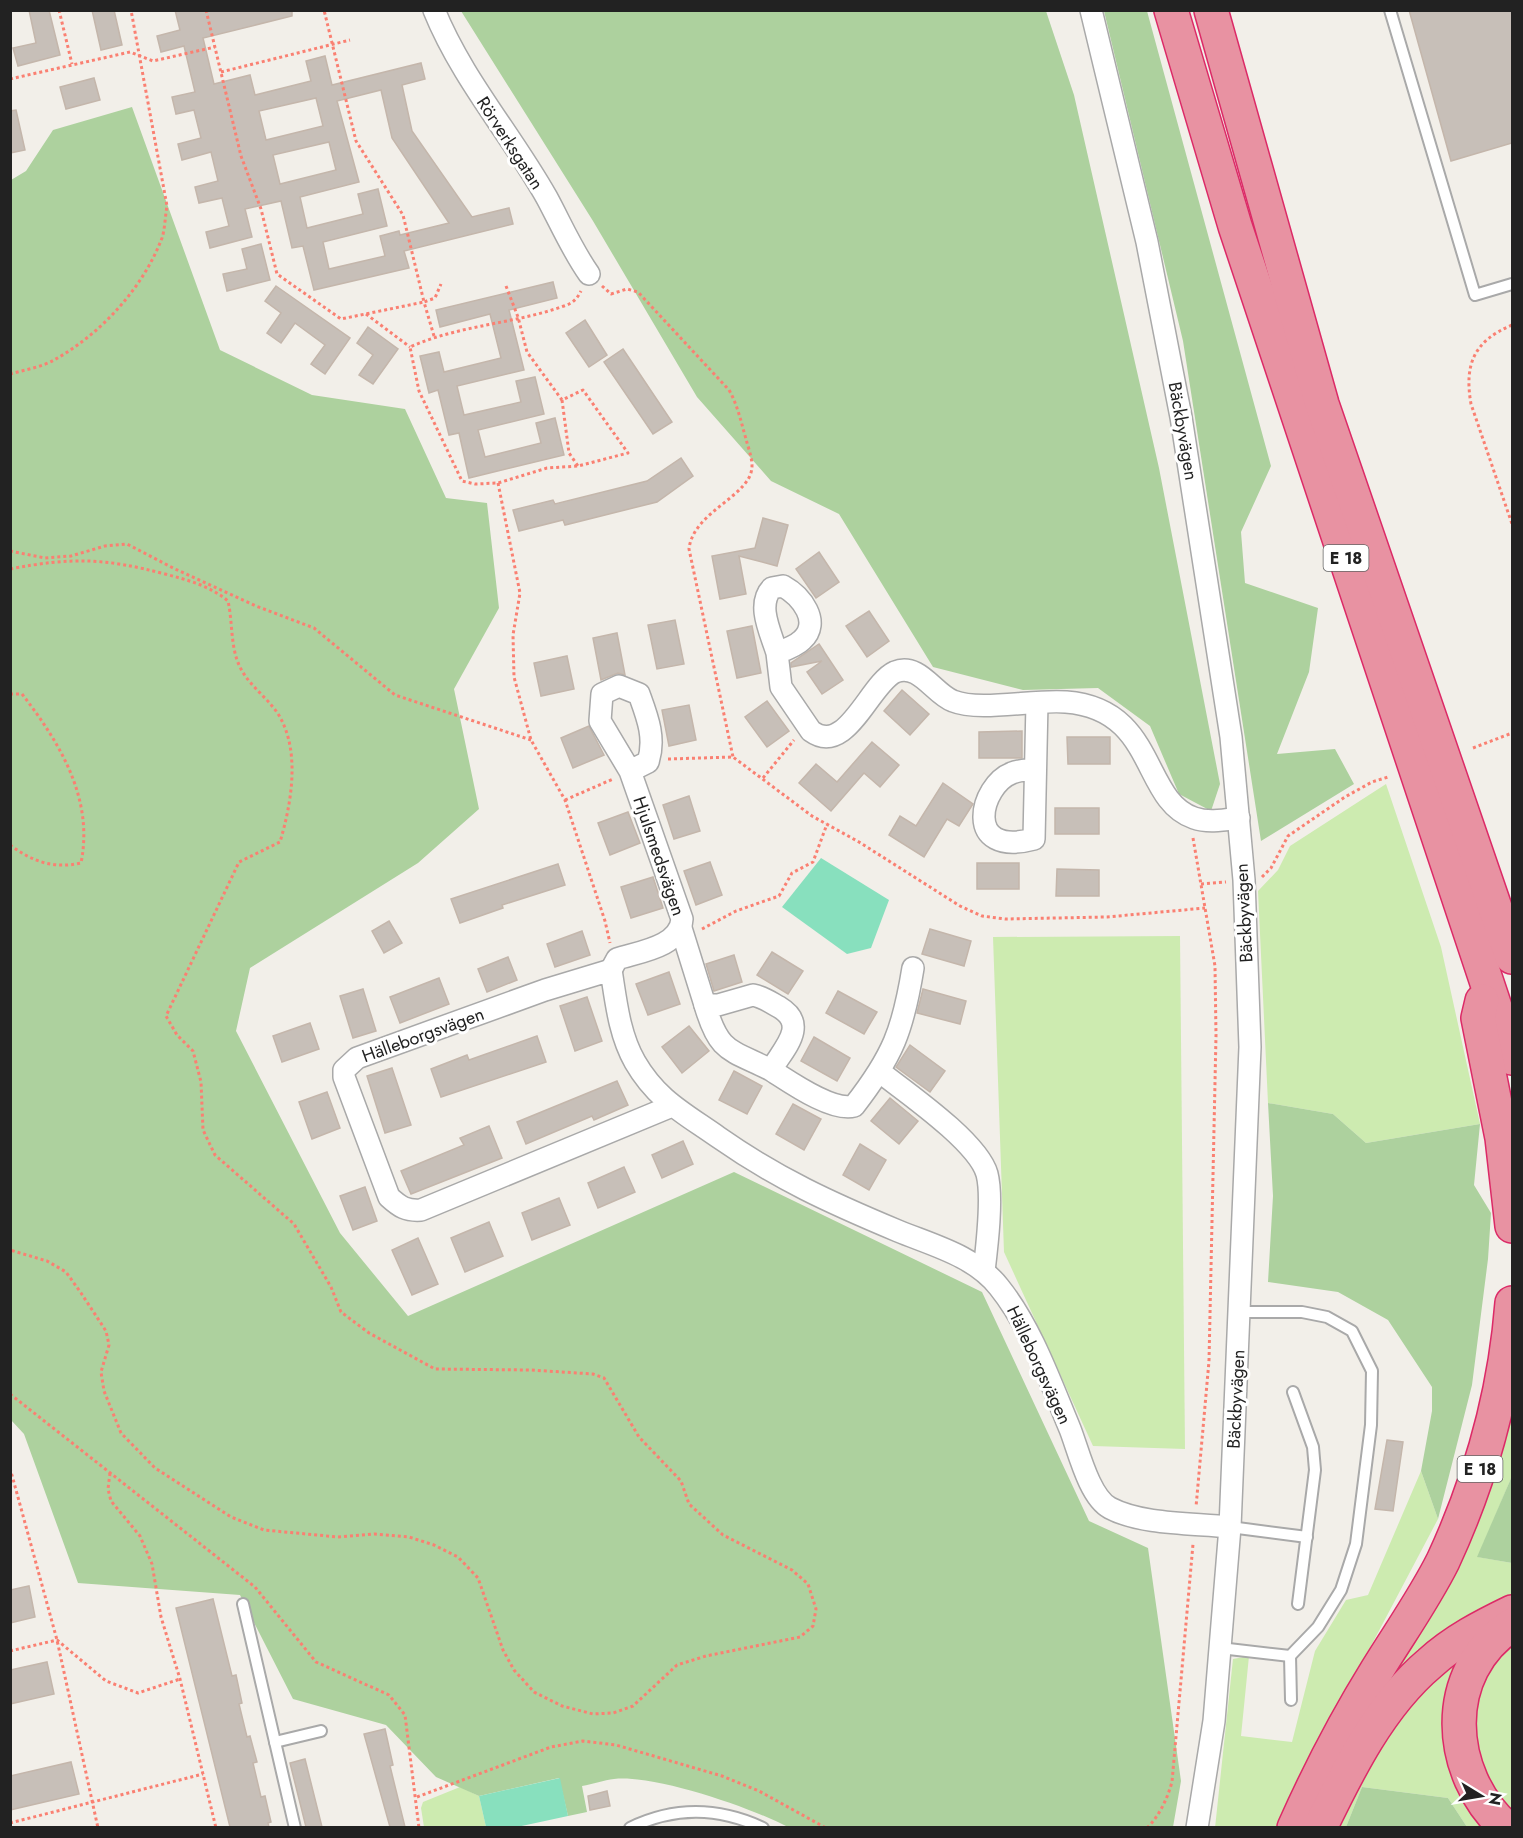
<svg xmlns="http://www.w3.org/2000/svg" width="1523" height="1838" font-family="Jost,sans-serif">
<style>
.grass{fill:#cdebb0}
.forest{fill:#add19e}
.pitch{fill:#88e0be}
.building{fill:#c7bfb8;stroke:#c4b6ab;stroke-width:1.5;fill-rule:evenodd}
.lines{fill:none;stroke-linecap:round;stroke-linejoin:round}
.service-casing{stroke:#a9a9a9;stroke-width:14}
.minor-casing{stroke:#a9a9a9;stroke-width:24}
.motorway-casing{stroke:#dc2a67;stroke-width:36}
.path{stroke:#fa8072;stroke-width:3;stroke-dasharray:3 3;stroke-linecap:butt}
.service{stroke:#fff;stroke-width:10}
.minor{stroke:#fff;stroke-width:21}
.motorway{stroke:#e892a2;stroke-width:33}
.labels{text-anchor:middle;stroke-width:6;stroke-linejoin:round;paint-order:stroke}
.shield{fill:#fff;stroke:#646464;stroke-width:1.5}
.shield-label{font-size:16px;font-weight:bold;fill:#222}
.street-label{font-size:18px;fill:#222;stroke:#fff}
</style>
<rect width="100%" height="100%" fill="#f2efe9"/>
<!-- grass -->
<g class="grass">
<polygon points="1386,784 1441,947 1480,1124 1366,1143 1333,1114 1268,1103 1258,891 1278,870 1290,846"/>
<polygon points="1180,936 1185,1449 1093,1446 1004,1252 993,937"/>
<polygon points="1512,1372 1512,1476 1478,1557 1512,1563 1512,1602 1377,1707 1425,1619"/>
<polygon points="1421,1471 1438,1519 1317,1748 1282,1827 1215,1828 1233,1659 1249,1656 1241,1736 1292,1742 1315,1651 1346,1600 1368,1595"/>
<polygon points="1512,1638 1512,1819 1478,1779 1469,1700"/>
<polygon points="1463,1648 1449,1695 1489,1827 1467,1827 1448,1798 1362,1787 1346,1827 1330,1828 1386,1729"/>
<polygon points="460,1787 479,1796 486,1827 424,1827 421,1808 423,1802"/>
</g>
<!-- forest -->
<g class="forest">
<polygon points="461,11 1046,11 1074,95 1159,468 1220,784 1211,811 1179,794 1150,726 1098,688 1023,690 933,667 839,514 771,481 697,397 593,221"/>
<polygon points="1104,11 1147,11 1271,466 1241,532 1245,583 1318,608 1309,672 1277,754 1335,749 1354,784 1261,841 1183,341"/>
<path d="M132 107 220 350 312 395 405 409 446 498 487 503 499 608 454 689 479 809 418 863 250 968 236 1031 340 1233 408 1316 734 1172 982 1292 1089 1521 1148 1548 1181 1781 1173 1827H788C752 1808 654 1774 614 1779 604 1780 593 1784 582 1786L587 1812 568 1816 559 1778 479 1796 436 1777 386 1725 293 1699 240 1595 78 1583 24 1434 11 1420V180L26 171 53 130Z"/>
<polygon points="1268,1103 1333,1114 1366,1143 1480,1124 1474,1185 1491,1213 1488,1259 1472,1385 1438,1519 1421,1471 1432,1411 1432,1387 1388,1320 1338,1292 1268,1282 1273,1196"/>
<polygon points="1512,1476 1512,1563 1477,1557"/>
<polygon points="1362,1787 1448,1798 1467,1827 1346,1827"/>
</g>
<!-- pitch -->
<g class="pitch">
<polygon points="821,858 889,900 871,948 847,954 782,907"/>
<polygon points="560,1778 568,1816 517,1827 486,1827 479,1796"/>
</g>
<!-- building -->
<g class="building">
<polygon points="29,10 49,10 60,55 18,66 13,48 36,43"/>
<polygon points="92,10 114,10 122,45 101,50"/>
<path d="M175 10H292V16L203 38 214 84 250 75 255 95 311 81 306 61 325 56 332 85 421 63 425 79 402 85 412 131 472 217 509 208 513 224 404 251 409 268 314 290 303 246 292 248 281 201 245 209 252 237 210 248 206 232 229 226 222 198 199 203 195 187 218 181 211 152 182 160 178 144 201 138 194 110 176 114 172 97 195 92 184 46 161 52 157 36 180 30ZM381 90 392 138 449 223 400 235 399 231 380 236 385 256 329 269 323 242 387 226 378 189 358 194 363 214 307 228 300 197 359 182 337 101ZM316 98 323 126 266 140 259 111ZM329 142 336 170 280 184 273 155Z"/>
<polygon points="1409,10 1512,10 1512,143 1451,161"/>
<polygon points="94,78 100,100 66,109 60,87"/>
<polygon points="16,110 25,150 10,153 10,111"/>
<polygon points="261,244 270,280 227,291 223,274 247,269 242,249"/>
<polygon points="553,282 557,298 509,310 524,370 457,386 464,415 521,402 516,381 535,377 544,414 478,430 485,457 541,443 536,423 555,418 564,455 469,478 459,433 449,435 438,390 429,393 420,356 439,352 444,372 501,358 490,314 440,327 436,310"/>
<polygon points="276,286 350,338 325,374 311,364 325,345 295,323 281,343 267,333 281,313 265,301"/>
<polygon points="585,320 607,355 589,367 566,333"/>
<polygon points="368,327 398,349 373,384 359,375 373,355 357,343"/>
<polygon points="623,349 672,422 653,434 604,362"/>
<polygon points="681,458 693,476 657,502 565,525 563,520 519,531 513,510 553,500 555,504 647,481"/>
<polygon points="763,518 788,525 777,566 739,556 746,594 720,599 712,556 755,548"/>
<polygon points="819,552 839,582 816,598 796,569"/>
<polygon points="869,611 889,641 867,657 846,626"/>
<polygon points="675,620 684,664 657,669 648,625"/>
<polygon points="752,626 761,673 737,678 727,631"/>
<polygon points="617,633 625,675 618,673 601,680 593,638"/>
<polygon points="819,644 843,680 822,694 807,672 822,661 791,667 791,663"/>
<polygon points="567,656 574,689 541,696 534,663"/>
<polygon points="902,690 929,714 910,735 884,711"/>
<polygon points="767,701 789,731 767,747 745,717"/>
<polygon points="689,705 696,740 669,746 662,710"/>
<polygon points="589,726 604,755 573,768 561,738"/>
<polygon points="1022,731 1022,758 979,758 979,732"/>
<polygon points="1067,737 1110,737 1110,764 1068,764"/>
<polygon points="872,742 899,765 880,787 864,773 831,811 799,783 816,764 837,782"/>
<polygon points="943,783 973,804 959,826 947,819 924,857 889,835 900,816 916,826"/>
<polygon points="689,796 700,831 674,839 663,805"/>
<rect x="1055" y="808" width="44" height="26"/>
<polygon points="628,812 640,843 610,855 598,823"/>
<polygon points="710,862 722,895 696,905 684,871"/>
<rect x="977" y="863" width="42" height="26"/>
<polygon points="558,864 565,885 502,905 503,908 460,923 451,899"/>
<polygon points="1057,869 1099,870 1099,896 1056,896"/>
<polygon points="653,877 663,908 631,918 621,887"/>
<polygon points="389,921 402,943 384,953 372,931"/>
<polygon points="930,929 971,941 964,966 922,954"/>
<polygon points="582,931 590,955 555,967 547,944"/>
<polygon points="772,952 803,971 788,994 757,975"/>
<polygon points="734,955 742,982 714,991 706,964"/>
<polygon points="508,957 517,980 487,992 478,969"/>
<polygon points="669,972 680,1004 648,1015 636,984"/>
<polygon points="439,978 449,1004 400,1023 390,997"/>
<polygon points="363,989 376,1031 353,1038 340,996"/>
<polygon points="923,989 966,1001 960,1024 917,1013"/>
<polygon points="838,991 877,1012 864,1034 826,1013"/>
<polygon points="587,997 602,1041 575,1051 560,1006"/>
<polygon points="310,1023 319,1049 282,1062 273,1036"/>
<polygon points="689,1026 709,1051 682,1073 662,1047"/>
<polygon points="537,1036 546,1062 441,1097 431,1069 467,1055 469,1060"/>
<polygon points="814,1037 850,1058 837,1081 801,1061"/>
<polygon points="910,1045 945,1071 930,1092 896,1067"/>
<polygon points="392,1068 411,1125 385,1133 367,1076"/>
<polygon points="734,1071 762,1086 747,1114 719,1100"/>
<polygon points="617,1081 628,1105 594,1120 592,1116 526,1144 517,1122"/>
<polygon points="327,1092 340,1128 312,1139 299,1102"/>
<polygon points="890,1098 918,1121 899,1144 871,1121"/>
<polygon points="793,1104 821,1119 804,1150 776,1134"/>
<polygon points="489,1126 502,1158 411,1194 401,1171 464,1145 460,1138"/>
<polygon points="683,1141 693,1164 662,1178 652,1155"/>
<polygon points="860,1144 886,1160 869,1190 843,1175"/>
<polygon points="624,1167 635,1192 598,1208 588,1183"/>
<polygon points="365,1187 377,1221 353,1230 340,1196"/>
<polygon points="559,1198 570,1225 532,1240 522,1213"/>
<polygon points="489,1222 503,1256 465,1272 451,1238"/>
<polygon points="418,1238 438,1284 412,1295 392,1250"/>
<polygon points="1387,1440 1403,1442 1393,1511 1375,1509"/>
<polygon points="29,1586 35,1617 10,1623 10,1590"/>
<polygon points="213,1599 232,1676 236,1675 242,1703 239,1704 247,1737 250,1736 257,1762 253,1763 261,1797 265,1796 271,1822 268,1823 269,1827 230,1827 176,1608"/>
<polygon points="47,1662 54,1694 10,1704 10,1670"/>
<polygon points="385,1729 393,1765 390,1766 405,1827 390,1827 364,1734"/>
<polygon points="305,1759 322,1827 306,1827 290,1763"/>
<polygon points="71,1762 79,1794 10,1810 10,1776"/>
<polygon points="607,1791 610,1806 590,1810 588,1796"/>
</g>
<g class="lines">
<!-- service casing -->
<g class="service-casing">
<g id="service">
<polyline points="1390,10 1475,295 1512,284"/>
<polyline points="1293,1392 1313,1447 1315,1470 1298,1604"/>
<polyline points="1230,1527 1307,1537"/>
<polyline points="243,1604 295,1828"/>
<polyline points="1220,1648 1290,1656 1318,1627 1341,1590 1356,1544 1371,1425 1372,1371 1352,1331 1327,1317 1302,1312 1240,1312"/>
<polyline points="1290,1656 1291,1700"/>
<polyline points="275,1742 321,1731"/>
<path d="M630 1828C675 1806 718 1807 763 1828"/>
</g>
</g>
<!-- minor casing -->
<g class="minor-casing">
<g id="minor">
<path d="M434 10C462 79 511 134 547 198 561 224 572 250 589 274"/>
<polyline points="1091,10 1147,242 1181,417 1231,737 1244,880 1250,1047 1230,1527 1214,1721 1197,1828"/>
<path d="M777 653C771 633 756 605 772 588L783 586C801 596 822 622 802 640 796 646 785 650 777 653L781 687 811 731C847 757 869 684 895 672 919 662 934 694 953 701 980 712 1035 699 1066 702 1157 709 1141 800 1194 818 1208 823 1224 820 1239 818"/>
<path d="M1035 769C1028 770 1019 770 1012 773 980 785 962 858 1034 839L1037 703"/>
<polyline points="681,928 705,1005"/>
<path d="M611 970 617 959C638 952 680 947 682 919L630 771 600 721 602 694 619 686 639 694C647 716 656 738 648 762L630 771"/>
<path d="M771 1070C729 1049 719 1053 705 1005H718L753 995C763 997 770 1002 779 1007 809 1025 784 1048 771 1070 790 1082 832 1112 854 1106 893 1056 903 1030 913 968"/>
<path d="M880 1072C907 1093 978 1142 987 1174 993 1197 987 1246 984 1271"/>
<path d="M672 1106 421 1210C406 1211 400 1207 389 1197L344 1077V1070L357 1058 545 990 611 970C616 1001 619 1034 635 1062 657 1100 684 1113 718 1137 778 1179 831 1203 898 1231 932 1245 975 1256 999 1287 1031 1327 1050 1381 1070 1429 1078 1449 1089 1497 1110 1508 1142 1525 1194 1523 1230 1527"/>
</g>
</g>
<!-- motorway casing -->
<g class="motorway-casing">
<g id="motorway">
<polyline points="1171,10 1235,226 1512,1058"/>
<polyline points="1211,10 1322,404 1512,957"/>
<polyline points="1482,1001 1478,1018 1502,1138 1512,1226"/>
<path d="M1294 1828C1318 1774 1346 1720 1377 1670 1399 1634 1424 1599 1443 1561 1481 1479 1505 1393 1512 1303"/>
<path d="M1320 1828C1348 1770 1380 1705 1430 1663 1454 1641 1483 1626 1512 1612"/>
<path d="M1506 1828C1446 1774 1439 1672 1512 1625"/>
</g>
</g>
<!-- path -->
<g class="path">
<polyline points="59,10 72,64"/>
<polyline points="206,10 241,156 261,209 277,274 341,319 424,302 403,215 356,141 324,10"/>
<polyline points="221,72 350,40"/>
<polyline points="10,79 130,52 153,61 215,47"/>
<path d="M506 286 518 317 527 352 562 400 583 390 628 453 578 466 547 468 498 483 475 484 462 481 419 391 410 347C459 325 514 324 564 306 573 303 577 299 581 291"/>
<path d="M602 286 611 294 627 289 638 292 729 390C738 406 741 422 746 439 748 447 752 457 752 466 752 496 693 511 689 549L733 757"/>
<polyline points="366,314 410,347"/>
<path d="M1512 325C1474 341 1464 364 1471 404L1512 524"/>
<polyline points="434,336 424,302 435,298 441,284"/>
<path d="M10 374C24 370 42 367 54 360 101 334 143 288 162 238 165 229 165 217 167 206L131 10"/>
<polyline points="562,400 569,453 578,466"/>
<polyline points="498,483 520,593 513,635 514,677 531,740 565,800 605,921 610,943"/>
<polyline points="10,551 45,558 71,556 105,546 127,544 175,569 256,606 314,628 395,695 531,740"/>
<path d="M10 569C73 557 104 558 165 574 188 580 210 586 228 601 233 623 230 649 241 669 251 688 272 701 281 719 300 755 291 805 280 842L239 862 166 1016 177 1035 193 1051 201 1082 203 1130 215 1155 294 1224 331 1287 341 1312 369 1333 435 1369 531 1370 593 1374 604 1378 639 1437 681 1481 689 1504 723 1535 792 1570 808 1584 816 1609 813 1626 800 1637 706 1656 677 1665 633 1706 613 1713 593 1714 562 1706 534 1692 514 1670 503 1650 478 1578 458 1557 434 1545 409 1537 375 1534 338 1537 264 1530 231 1517 155 1468 121 1433 104 1391 101 1372 109 1345 106 1331 81 1293 66 1272 47 1261 10 1250"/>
<path d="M10 694H22C60 743 94 799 81 863 54 869 33 862 10 845"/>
<polyline points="1473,748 1512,733"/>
<polyline points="668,759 733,757 812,816 859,842 960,906 982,916 1005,919 1107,917 1205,908"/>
<polyline points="763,778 794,740"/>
<polyline points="565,800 613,779"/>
<polyline points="1193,838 1215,966 1216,1036 1209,1361 1196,1507"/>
<polyline points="1262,877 1271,868 1288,836 1345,797 1372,782 1388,777"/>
<polyline points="1201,884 1226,882"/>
<polyline points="702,929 736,911 779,896 792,873 813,862 827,824"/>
<polyline points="10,1394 255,1587 316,1662 389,1695 405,1715 419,1828"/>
<polyline points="10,1468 57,1640 98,1828"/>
<polyline points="110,1473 108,1489 111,1501 140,1536 152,1564 161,1617 180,1679 216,1828"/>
<polyline points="10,1651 57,1640 106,1681 138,1693 180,1679"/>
<polyline points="417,1797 551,1747 583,1741 616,1745 722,1776 759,1791 826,1828"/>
<polyline points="10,1823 203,1774"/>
<path d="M1147 1828C1160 1815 1167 1799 1172 1782L1193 1544"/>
</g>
<!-- service -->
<use href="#service" class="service"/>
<!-- minor -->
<use href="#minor" class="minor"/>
<!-- motorway -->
<use href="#motorway" class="motorway"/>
</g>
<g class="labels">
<!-- shield labels -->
<g class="shield">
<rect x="1323.5" y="545" width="45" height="26" rx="4.5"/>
<rect x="1457.5" y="1456" width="45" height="26" rx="4.5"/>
</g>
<g class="shield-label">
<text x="1346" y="564">E 18</text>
<text x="1480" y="1475">E 18</text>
</g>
<!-- street labels -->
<g class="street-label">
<text transform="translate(510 143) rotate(57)" y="6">Rörverksgatan</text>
<text transform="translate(1183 431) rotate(80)" y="6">Bäckbyvägen</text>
<text transform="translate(659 856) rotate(71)" y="6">Hjulsmedsvägen</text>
<text transform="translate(1244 913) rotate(-93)" y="6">Bäckbyvägen</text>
<text transform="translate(423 1035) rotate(-20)" y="6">Hälleborgsvägen</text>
<text transform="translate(1039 1365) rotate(65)" y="6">Hälleborgsvägen</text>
<text transform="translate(1236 1399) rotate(-87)" y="6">Bäckbyvägen</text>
</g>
</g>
<!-- border -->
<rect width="1523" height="1838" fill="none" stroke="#222222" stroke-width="24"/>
<!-- north arrow -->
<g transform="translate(1481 1796) rotate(101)" stroke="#ffffff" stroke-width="4.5" paint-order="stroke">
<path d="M0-4.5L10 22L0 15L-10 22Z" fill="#222222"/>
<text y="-9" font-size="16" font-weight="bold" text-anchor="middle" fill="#222222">N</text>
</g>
</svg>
